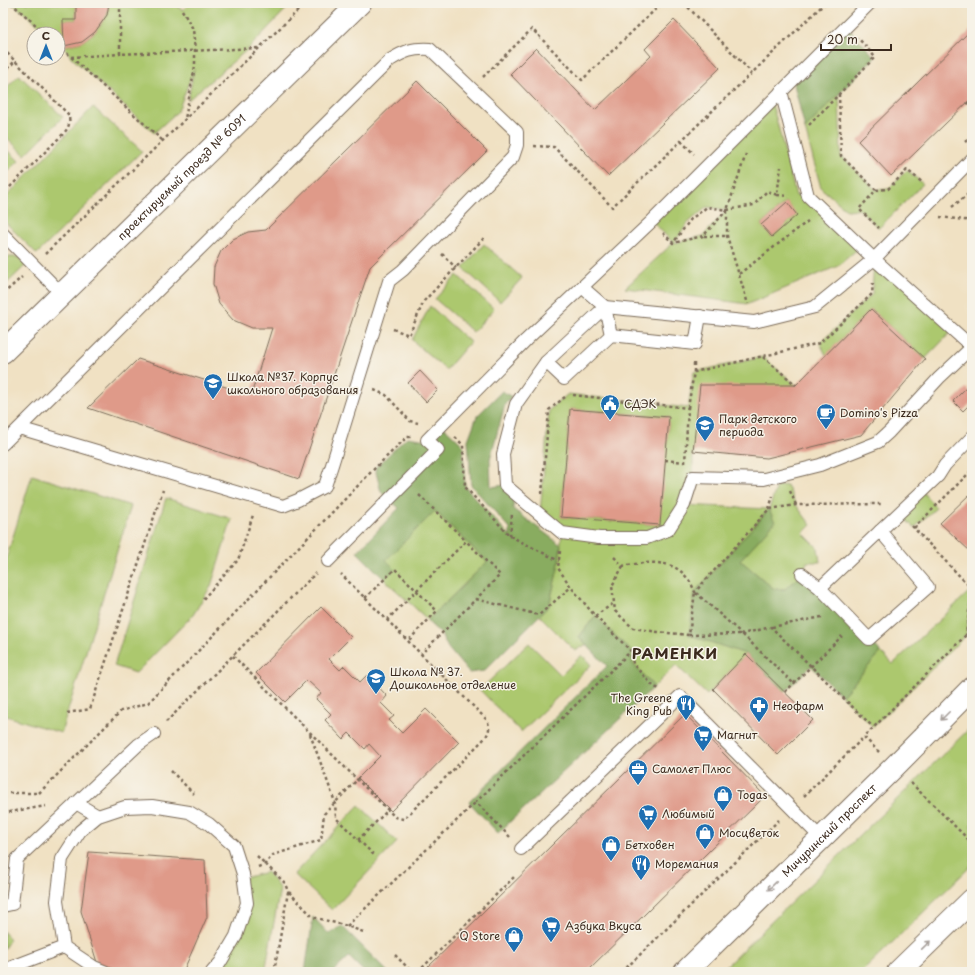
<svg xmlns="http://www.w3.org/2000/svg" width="975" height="975" font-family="'Playpen Sans',sans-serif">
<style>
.green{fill:#acc86e;stroke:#747946;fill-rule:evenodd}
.forest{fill:#89ac61;stroke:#626b40}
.building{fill:#df9a89}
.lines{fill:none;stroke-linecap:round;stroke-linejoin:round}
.lane-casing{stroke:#7a6a58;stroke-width:14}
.street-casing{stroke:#7a6a58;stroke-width:24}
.primary-casing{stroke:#7a6a58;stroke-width:24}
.path{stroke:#7a6a58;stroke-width:2.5;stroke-dasharray:3 3;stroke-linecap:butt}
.lane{stroke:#fff;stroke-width:12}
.street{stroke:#fff;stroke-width:22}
.primary{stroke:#fff;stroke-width:22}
.oneway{stroke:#a79f9a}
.labels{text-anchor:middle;stroke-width:3;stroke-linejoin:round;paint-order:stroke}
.street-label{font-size:11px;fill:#3b2a1e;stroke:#f7f3e8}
.poi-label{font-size:11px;fill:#3b2a1e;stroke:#f7f3e8;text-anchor:start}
.district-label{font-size:15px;font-weight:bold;letter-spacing:1px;fill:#3b2a1e;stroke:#f7f3e8}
</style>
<rect width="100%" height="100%" fill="#f7f3e8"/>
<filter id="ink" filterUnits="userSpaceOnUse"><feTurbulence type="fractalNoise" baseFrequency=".025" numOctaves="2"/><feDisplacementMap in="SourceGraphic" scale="8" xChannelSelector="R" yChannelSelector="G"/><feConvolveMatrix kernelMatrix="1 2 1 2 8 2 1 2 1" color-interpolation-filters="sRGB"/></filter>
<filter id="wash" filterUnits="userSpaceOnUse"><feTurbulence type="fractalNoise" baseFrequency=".012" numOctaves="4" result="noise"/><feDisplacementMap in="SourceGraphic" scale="16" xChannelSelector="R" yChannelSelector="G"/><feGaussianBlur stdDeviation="0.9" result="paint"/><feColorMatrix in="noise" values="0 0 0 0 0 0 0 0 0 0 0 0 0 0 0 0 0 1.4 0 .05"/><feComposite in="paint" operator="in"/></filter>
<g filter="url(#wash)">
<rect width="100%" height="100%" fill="#f0e1c3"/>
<!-- green -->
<g class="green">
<polygon points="12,3 76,3 76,20 64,20 65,46 82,42 95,32 107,15 109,3 174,3 182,10 191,3 292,3 248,49 188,100 194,69 178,111 154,133 71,57 64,46 58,41 58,34 50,34"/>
<polygon points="19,75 63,117 25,155 3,134 3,91"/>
<polygon points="839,94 841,156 876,190 888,189 907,170 923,184 879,228 859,209 847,210 821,188 805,129"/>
<path d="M771 102 776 118 796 196H808L861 246 838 266 748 304 625 288 673 243 652 221ZM786 202 797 215 772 237 761 225ZM707 207 727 210 703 236 674 243 688 223Z"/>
<polygon points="93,107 142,151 37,254 3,220 3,200"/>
<polygon points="3,145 19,161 3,177"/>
<polygon points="484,244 522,278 500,302 463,268"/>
<polygon points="3,257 18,257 26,265 3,287"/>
<polygon points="874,259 953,330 925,359 871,309 826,355 820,343 872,294"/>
<polygon points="457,275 494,309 473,332 435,299"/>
<polygon points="430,306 470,342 446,370 412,340"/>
<path d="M763 357 796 385 693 451V477L684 505 769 509 777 486 787 485 796 505 811 525 803 533 818 548 820 562H807L802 574 785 589H774L740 560 774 522 769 509 695 592 690 635 746 654 707 695 676 665 654 687 633 664 631 651 595 616 579 637 587 644 575 651 539 615 549 606 558 568 562 533 540 514 549 410 568 394 688 408 694 372ZM570 409 669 417 659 525 561 517Z"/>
<polygon points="32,475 131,506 61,733 3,715 3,569"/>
<polygon points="922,491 936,508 914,528 899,513"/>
<polygon points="166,498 232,519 211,586 193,615 136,673 114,666"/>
<polygon points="435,511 487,562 428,620 384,579 394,569 386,560"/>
<polygon points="972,589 966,635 873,727 842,696 881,652 893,664"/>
<polygon points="529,643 561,675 582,655 591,665 521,732 480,690"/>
<polygon points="972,726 972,865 862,972 720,972"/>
<polygon points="359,805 397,842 332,910 294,874"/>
<polygon points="267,872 280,889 265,972 212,972 247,903 244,878"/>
<polygon points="3,931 10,939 3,950"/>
</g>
<!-- forest -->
<g class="forest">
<polygon points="846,26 875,57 805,129 793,80"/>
<polygon points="502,391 512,397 505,404 490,459 491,487 505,485 514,493 513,509 561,545 558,568 549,606 484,671 469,673 448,648 441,634 427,621 487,562 435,511 386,560 395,569 384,579 357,552 399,508 381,492 375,468 407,437 427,440 443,426 463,445 465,487 510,536 510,529 471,485 468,440 477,416"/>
<polygon points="769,509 775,522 740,560 774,589 785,589 802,574 820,588 881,652 842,696 811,666 785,692 746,654 689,635 695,592"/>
<polygon points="595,616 631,651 633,664 654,687 498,833 469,802 607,666 579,637"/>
<polygon points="313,917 329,934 342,926 388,972 364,972 349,957 333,972 305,972"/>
</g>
<g id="blocks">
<!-- building -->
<g class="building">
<polygon points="76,3 109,3 107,15 95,32 82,42 64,46 63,20 76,20"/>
<polygon points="674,20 720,68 608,176 510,74 536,48 595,110 651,56 645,49"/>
<polygon points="972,29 972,98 891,176 858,141"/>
<polygon points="417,81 487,151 370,267 299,479 88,408 138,359 251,395 272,328 252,328 233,320 219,304 213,284 214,267 221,251 233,239 248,232 266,230"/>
<polygon points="787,202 797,215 772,237 761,225"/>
<polygon points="871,309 925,359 861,435 767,458 693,451 700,385 796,385"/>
<polygon points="420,371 438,390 426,402 408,383"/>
<polygon points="966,388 972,394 972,402 963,411 953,401"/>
<polygon points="570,409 669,417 660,525 561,517"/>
<polygon points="972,492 972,553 940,523"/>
<polygon points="321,607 351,637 329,659 340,670 344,666 360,682 367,675 387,696 381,703 394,716 389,720 402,733 426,709 459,742 391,811 358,778 380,756 369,744 365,749 349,733 343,739 325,720 331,714 316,699 321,693 307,680 285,702 256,673"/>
<polygon points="746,654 813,720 778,755 713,689"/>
<polygon points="685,714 765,796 586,972 423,972"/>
<polygon points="89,852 205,860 207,917 183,972 100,972 81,911"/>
</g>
</g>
</g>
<g filter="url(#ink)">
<use href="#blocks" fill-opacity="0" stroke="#7a6a58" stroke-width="1"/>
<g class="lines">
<!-- lane casing -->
<g class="lane-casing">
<g id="lane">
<polyline points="781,91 808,196 874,259 972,347"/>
<polyline points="3,234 62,294"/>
<polyline points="582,287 605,307 754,322 815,307 874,259 972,159"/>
<polyline points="611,335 605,307 546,362 516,404 503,454 505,485 562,533 599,538 647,538 668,530 684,505 693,477 764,479 820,465 878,442 889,432 939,378 972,347"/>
<polyline points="546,362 564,379 611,335 695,344 700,316"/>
<path d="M3 444 390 60C405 51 412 48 430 49L517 132V145L513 157 403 270 389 281 332 465 325 486 298 500 283 506 19 428"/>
<polyline points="328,561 438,450 427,440 526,340 652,221 870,3"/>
<polyline points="802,574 820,588 938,476 945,465 972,437"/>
<polyline points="820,588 869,639 928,587 880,531"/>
<polyline points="76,803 98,816"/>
<polyline points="521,849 680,696 821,838"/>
<polyline points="3,906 12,904 17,859 138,745 154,734"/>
<polyline points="5,972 4,970 64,947"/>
<polyline points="106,972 94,967 64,947 57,901 62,859 80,831 98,816 125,807 152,806 189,812 209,824 234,846 243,874 247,903 236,936 220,963 212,972"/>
</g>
</g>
<!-- street casing -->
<g class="street-casing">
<g id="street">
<path id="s1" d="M3 352 360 3"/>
</g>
</g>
<!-- primary casing -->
<g class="primary-casing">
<g id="primary">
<path id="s2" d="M685 972 894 767 972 688"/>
<polyline points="898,972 972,900"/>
</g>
</g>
<!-- path -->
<g class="path">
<polyline points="11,3 46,34"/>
<polyline points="120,3 120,54 258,48"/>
<polyline points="684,3 752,73"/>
<polyline points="182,10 193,29 195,51 195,66 185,119"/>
<polyline points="58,45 163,141"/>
<polyline points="3,49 15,61"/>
<polyline points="71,57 120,54"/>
<path d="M3 73 15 61 68 114C71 122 69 127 64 133L3 194"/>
<polyline points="483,77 532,29 582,80 662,3"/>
<polyline points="839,94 841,156 876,190 859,209 879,228"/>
<polyline points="967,102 972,107"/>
<polyline points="809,125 875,57 858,38"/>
<polyline points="681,141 694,154"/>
<polyline points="965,142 972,136"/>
<polyline points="534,146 554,147 612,207 825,3"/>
<polyline points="746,154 727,210 727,236 748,304"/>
<polyline points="876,190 888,189 907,170 923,183"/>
<polyline points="777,195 789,196"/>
<polyline points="952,207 972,191"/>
<polyline points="727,210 754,205 767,191 777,195 781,167"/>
<polyline points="940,217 972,221"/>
<polyline points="663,233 673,243 703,236 727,210 707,207 691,219 673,243"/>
<polyline points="704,236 727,236"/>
<polyline points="45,254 306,3"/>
<polyline points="442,254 456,268"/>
<polyline points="739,274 808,221"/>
<polyline points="3,294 22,277"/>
<polyline points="393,329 409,335 424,301 484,238"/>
<polyline points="763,357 796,385"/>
<polyline points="694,372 694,362"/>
<polyline points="374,390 386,395 410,421 418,423"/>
<polyline points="573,395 688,408 685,463"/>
<polyline points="688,408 694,372 820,343 872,294 873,283"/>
<polyline points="455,437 463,445 465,487 510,536 512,514"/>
<polyline points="665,460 684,462"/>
<polyline points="952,490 972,470"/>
<polyline points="790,491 796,505"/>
<polyline points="542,494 549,410 565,397"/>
<polyline points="419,495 466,541"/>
<polyline points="769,509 773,496"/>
<polyline points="912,526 972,589 966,635"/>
<polyline points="914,528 952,490 951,489"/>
<polyline points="510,536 559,561"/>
<polyline points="560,551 558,568 571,587 595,616 614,603"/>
<path d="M614 557 623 566C644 562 673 558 687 578 691 582 693 588 695 592L769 509 796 505 882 504"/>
<polyline points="623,566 612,586 615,611 633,628 658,632 689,635 695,592 742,634 771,627 873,727"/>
<polyline points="365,598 395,569 437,611 408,641"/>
<polyline points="203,599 238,560 253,515"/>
<polyline points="476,599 539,615 571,587"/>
<polyline points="595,616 631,651 633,664 654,687 660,689"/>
<polyline points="387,620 466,541 500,575 421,654"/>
<polyline points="772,627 822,617"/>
<polyline points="689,635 742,634 794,684"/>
<path d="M233 656 395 817 403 819 407 816 485 738C490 731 490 727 487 720L341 574"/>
<polyline points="785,692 842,636"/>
<polyline points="67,713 90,709 163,490"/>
<polyline points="166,722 316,573"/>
<polyline points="310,734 335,802 336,818 374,855"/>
<polyline points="879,752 864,737 972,629"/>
<polyline points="171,771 194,794"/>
<polyline points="911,783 972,843"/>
<polyline points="3,793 39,793 121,711 148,703 375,468 407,437 411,437"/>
<polyline points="804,796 864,737"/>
<polyline points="3,813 46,806"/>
<polyline points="510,837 476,802 631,651"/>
<polyline points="358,840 388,810"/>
<polyline points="257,856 285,883 288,892 274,972"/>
<polyline points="258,867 265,864 273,855 321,840 324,814 357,780"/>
<polyline points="289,892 313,917 347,926 366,933"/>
<polyline points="347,926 476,802"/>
<polyline points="395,955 412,972"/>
<polyline points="418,972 515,876"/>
<polyline points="622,972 779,820"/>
</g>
<!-- lane -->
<use href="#lane" class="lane"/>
<!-- street -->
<use href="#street" class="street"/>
<!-- primary -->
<use href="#primary" class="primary"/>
</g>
<!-- one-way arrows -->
<defs><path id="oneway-shaft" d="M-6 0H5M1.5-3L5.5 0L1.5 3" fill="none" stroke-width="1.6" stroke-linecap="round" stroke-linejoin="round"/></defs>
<g class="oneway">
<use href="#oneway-shaft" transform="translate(945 716) rotate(135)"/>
<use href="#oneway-shaft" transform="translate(772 886) rotate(136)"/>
<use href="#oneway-shaft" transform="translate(926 945) rotate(-44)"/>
</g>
</g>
<!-- icons -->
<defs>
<g id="school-pin" transform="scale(1)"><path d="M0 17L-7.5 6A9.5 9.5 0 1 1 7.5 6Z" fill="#1f6fb2" stroke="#f7f3e8"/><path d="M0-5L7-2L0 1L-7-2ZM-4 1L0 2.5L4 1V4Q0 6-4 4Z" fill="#fff"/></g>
<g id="civic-pin" transform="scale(1)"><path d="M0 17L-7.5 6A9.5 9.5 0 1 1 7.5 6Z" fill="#1f6fb2" stroke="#f7f3e8"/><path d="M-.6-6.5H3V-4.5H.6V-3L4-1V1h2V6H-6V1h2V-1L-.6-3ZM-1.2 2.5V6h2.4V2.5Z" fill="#fff"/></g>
<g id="cafe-pin" transform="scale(1)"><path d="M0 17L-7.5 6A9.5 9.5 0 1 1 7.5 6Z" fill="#1f6fb2" stroke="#f7f3e8"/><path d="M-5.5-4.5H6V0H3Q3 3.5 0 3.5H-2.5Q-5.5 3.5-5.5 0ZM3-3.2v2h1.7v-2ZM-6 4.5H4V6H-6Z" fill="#fff"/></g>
<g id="restaurant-pin" transform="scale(1)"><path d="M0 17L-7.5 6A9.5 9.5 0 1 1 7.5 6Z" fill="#1f6fb2" stroke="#f7f3e8"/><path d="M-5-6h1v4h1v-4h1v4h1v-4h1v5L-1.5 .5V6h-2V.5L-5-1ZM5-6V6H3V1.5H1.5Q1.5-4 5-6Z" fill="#fff"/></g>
<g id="pharmacy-pin" transform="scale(1)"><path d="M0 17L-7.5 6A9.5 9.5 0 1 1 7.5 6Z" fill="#1f6fb2" stroke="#f7f3e8"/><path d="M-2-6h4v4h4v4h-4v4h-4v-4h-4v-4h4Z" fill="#fff"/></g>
<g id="supermarket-pin" transform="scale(1)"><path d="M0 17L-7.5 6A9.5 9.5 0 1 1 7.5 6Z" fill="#1f6fb2" stroke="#f7f3e8"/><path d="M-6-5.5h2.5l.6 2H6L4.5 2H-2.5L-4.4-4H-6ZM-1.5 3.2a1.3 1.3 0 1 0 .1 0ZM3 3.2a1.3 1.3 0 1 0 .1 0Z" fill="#fff"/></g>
<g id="office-pin" transform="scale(1)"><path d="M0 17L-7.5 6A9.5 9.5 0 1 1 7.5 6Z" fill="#1f6fb2" stroke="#f7f3e8"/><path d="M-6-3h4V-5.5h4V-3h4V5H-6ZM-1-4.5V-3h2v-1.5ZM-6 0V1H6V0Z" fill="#fff"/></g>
<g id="shop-pin" transform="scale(1)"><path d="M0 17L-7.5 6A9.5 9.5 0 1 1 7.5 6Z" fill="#1f6fb2" stroke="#f7f3e8"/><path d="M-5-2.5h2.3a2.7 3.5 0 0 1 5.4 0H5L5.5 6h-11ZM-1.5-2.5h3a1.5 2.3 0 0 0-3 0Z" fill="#fff"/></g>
</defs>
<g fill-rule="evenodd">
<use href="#school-pin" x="213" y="383"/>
<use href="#civic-pin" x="610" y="404"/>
<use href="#cafe-pin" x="826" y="413"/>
<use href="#school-pin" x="705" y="425"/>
<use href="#school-pin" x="376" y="678"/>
<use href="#restaurant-pin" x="686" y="704"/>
<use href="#pharmacy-pin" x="759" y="706"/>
<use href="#supermarket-pin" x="703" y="735"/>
<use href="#office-pin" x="638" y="769"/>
<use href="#shop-pin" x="723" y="795"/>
<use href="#supermarket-pin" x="648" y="814"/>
<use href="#shop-pin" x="705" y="833"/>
<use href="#shop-pin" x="611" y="845"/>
<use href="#restaurant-pin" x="641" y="864"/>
<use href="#supermarket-pin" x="551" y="926"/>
<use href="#shop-pin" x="514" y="936"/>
</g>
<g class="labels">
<!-- street labels -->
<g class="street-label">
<text dy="4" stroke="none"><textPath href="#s1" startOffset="250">проектируемый проезд № 6091</textPath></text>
<text dy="4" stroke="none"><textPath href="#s2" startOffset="202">Мичуринский проспект</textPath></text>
</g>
<!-- poi labels -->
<g class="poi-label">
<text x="227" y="381">Школа №37. Корпус<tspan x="227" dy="13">школьного образования</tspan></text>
<text x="624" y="408">СДЭК</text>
<text x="840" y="417">Domino's Pizza</text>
<text x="719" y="423">Парк детского<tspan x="719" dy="13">периода</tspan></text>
<text x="390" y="676">Школа № 37.<tspan x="390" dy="13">Дошкольное отделение</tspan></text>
<text x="672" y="702" text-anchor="end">The Greene<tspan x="672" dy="13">King Pub</tspan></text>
<text x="773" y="710">Неофарм</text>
<text x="717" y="739">Магнит</text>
<text x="652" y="773">Самолет Плюс</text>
<text x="737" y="799">Togas</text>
<text x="662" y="818">Любимый</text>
<text x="719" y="837">Мосцветок</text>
<text x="625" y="849">Бетховен</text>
<text x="655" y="868">Моремания</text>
<text x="565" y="930">Азбука Вкуса</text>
<text x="500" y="940" text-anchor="end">Q Store</text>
</g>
<!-- district labels -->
<g class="district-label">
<text x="675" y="659">РАМЕНКИ</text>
</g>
</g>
<!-- margin -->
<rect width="975" height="975" fill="none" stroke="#f7f3e8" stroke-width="16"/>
<!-- north arrow -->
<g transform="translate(46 46)"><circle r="19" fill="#f7f3e8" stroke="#aca397"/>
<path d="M0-3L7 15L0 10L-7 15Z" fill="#1f6fb2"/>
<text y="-6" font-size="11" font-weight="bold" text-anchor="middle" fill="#3b2a1e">С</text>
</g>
<!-- scale -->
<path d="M821 44v6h70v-6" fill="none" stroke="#3b2a1e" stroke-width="2"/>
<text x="827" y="44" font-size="12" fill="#3b2a1e" stroke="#f7f3e8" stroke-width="3" paint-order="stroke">20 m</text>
</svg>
